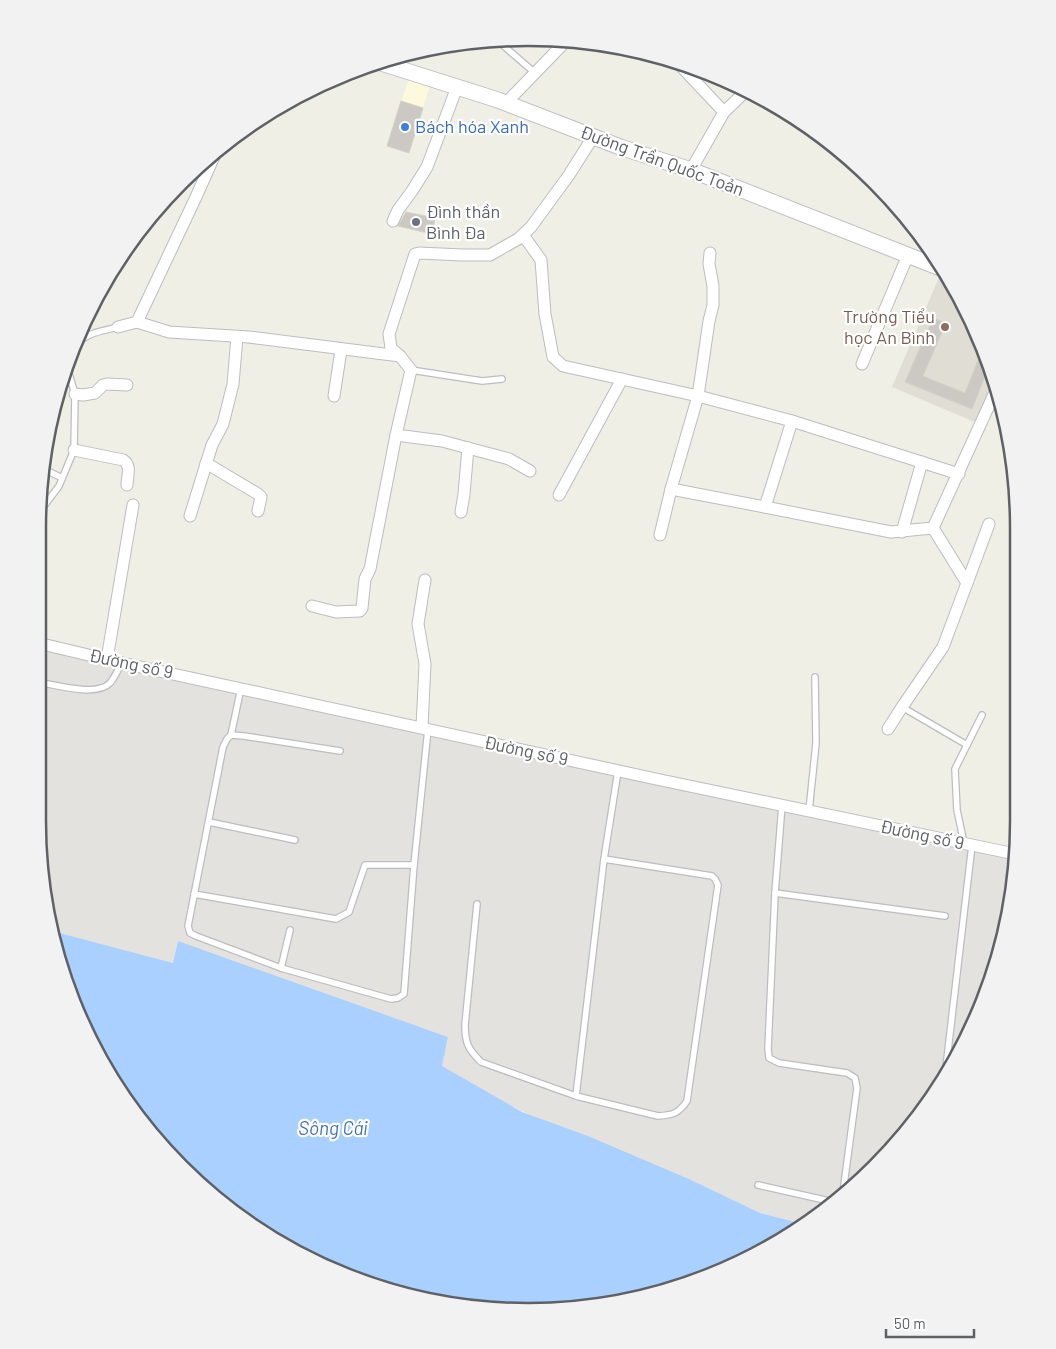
<svg xmlns="http://www.w3.org/2000/svg" width="1056" height="1349" font-family="Barlow,sans-serif">
<style>
.commercial{fill:#fdf9de}
.industrial{fill:#e4e2de}
.education{fill:#e0ded4}
.water{fill:#a9d0fe}
.building{fill:#ccc9c4;stroke:#d5d1c5}
.lines{fill:none;stroke-linecap:round;stroke-linejoin:round}
.lane-casing{stroke:#bbbdc2;stroke-width:8}
.street-casing{stroke:#bbbdc2;stroke-width:13}
.secondary-casing{stroke:#bcbec4;stroke-width:17}
.lane{stroke:#fff;stroke-width:5.5}
.street{stroke:#fff;stroke-width:11}
.secondary{stroke:#fff;stroke-width:15}
.shop-dot{fill:#3f7fe0;stroke:#fff;stroke-width:2}
.worship-dot{fill:#6b7280;stroke:#fff;stroke-width:2}
.education-dot{fill:#8d6e63;stroke:#fff;stroke-width:2}
.labels{text-anchor:middle;stroke-width:4.5;stroke-linejoin:round;paint-order:stroke}
.shop-label{font-size:18px;fill:#366cbe;stroke:#fff;text-anchor:start}
.street-label{font-size:18px;fill:#5e6166;stroke:#fff}
.worship-label{font-size:18px;fill:#5b616d;stroke:#fff;text-anchor:start}
.education-label{font-size:18px;fill:#785e54;stroke:#fff;text-anchor:end}
.water-label{font-size:19px;font-style:italic;fill:#4773b9;stroke:#fff}
.rim{fill:none;stroke:#5e6166;stroke-width:2.5}
</style>
<rect width="100%" height="100%" fill="#f0efe6"/>
<!-- commercial -->
<polygon class="commercial" points="409,78 430,85 409,153 387,146"/>
<!-- industrial -->
<polygon class="industrial" points="38,647 1015,858 1009,916 981,1008 936,1094 852,1190 803,1224 760,1213 689,1179 588,1136 539,1119 505,1103 442,1066 448,1037 178,941 173,963 52,931 38,821"/>
<!-- education -->
<polygon class="education" points="940,275 950,279 953,283 993,371 995,383 977,423 892,387"/>
<!-- water -->
<polygon class="water" points="52,931 173,963 178,941 448,1037 442,1066 522,1112 588,1136 689,1179 760,1213 803,1224 773,1246 655,1295 528,1311 401,1295 283,1246 181,1168 103,1066 54,948"/>
<!-- building -->
<g class="building">
<polygon points="401,101 423,108 409,153 387,146"/>
<polygon points="406,212 435,218 432,234 398,226"/>
<polygon points="933,318 946,323 923,376 965,393 980,355 987,358 990,364 972,409 905,382"/>
</g>
<g class="lines">
<!-- lane casing -->
<g class="lane-casing">
<g id="lane">
<polyline points="498,41 535,73"/>
<path d="M74 346C88 332 99 332 118 327"/>
<polyline points="411,370 482,381 502,379"/>
<polyline points="44,469 62,478"/>
<polyline points="38,518 41,510 59,486 74,450 75,394 69,374 72,352"/>
<polyline points="38,607 42,644"/>
<path d="M38 682C55 685 97 697 110 683 115 677 118 669 122 663"/>
<polyline points="902,707 967,745"/>
<polyline points="231,735 241,688"/>
<polyline points="340,751 244,736 231,735 227,739 223,747 188,926 190,933 196,936 281,968 391,999 398,998 404,994 414,865 428,729"/>
<polyline points="782,805 775,893 768,1049 769,1058 779,1063 847,1073 855,1078 857,1088 843,1192 839,1199"/>
<polyline points="809,811 816,743 815,677"/>
<polyline points="209,822 295,840"/>
<polyline points="964,843 957,810 955,769 982,715"/>
<path d="M604 859 712 876 715 879 718 885 687 1101C678 1114 673 1115 658 1116L576 1096 604 859 618 771"/>
<polyline points="775,893 945,916"/>
<polyline points="194,894 336,919 349,912 365,865 414,865"/>
<path d="M477 904 465 1025C465 1043 468 1049 481 1062L576 1096"/>
<polyline points="281,968 290,930"/>
<polyline points="945,1076 972,845"/>
<polyline points="758,1185 829,1201 838,1199"/>
</g>
</g>
<!-- street casing -->
<g class="street-casing">
<g id="street">
<polyline points="677,62 724,112 747,90"/>
<polyline points="506,103 567,40"/>
<polyline points="691,170 724,112"/>
<polyline points="393,221 398,210 412,191 427,167 457,87"/>
<polyline points="523,235 541,260 545,314 553,357 563,366 698,396 792,421 959,474"/>
<polyline points="137,322 169,332 249,337 400,356"/>
<polyline points="118,327 137,322 196,197 217,150"/>
<polyline points="862,364 908,255"/>
<polyline points="75,394 83,395 95,393 103,385 107,384 127,385"/>
<polyline points="334,396 341,350"/>
<polyline points="396,435 442,441 468,448 509,459 530,471"/>
<path d="M74 450 123 460C132 465 127 477 127 485"/>
<polyline points="206,463 258,494 261,497 258,511"/>
<polyline points="671,489 765,507 891,532 933,528 996,390"/>
<polyline points="559,495 622,379"/>
<polyline points="765,507 792,421"/>
<polyline points="461,512 464,494 468,448"/>
<polyline points="190,516 212,445 223,424 233,384 237,337"/>
<polyline points="902,532 922,462"/>
<polyline points="660,535 671,489 698,396 709,321 713,305 713,286 709,264 710,253"/>
<polyline points="967,583 989,524"/>
<polyline points="312,606 336,612 360,611 362,608 365,579 370,569 396,435 411,370 400,356 391,348 389,334 415,254 419,253 462,255 490,255 518,239 531,227 569,175 593,137"/>
<polyline points="38,643 122,663 656,779 1015,854"/>
<polyline points="107,659 133,505"/>
<polyline points="422,727 425,664 418,624 425,580"/>
<polyline points="888,729 902,707 943,647 967,583 933,528"/>
</g>
</g>
<!-- secondary casing -->
<g class="secondary-casing">
<polyline id="secondary" points="378,62 498,100 620,147 691,170 943,269"/>
</g>
<!-- lane -->
<use href="#lane" class="lane"/>
<!-- street -->
<use href="#street" class="street"/>
<!-- secondary -->
<use href="#secondary" class="secondary"/>
</g>
<!-- markers -->
<circle class="shop-dot" cx="405" cy="127" r="5"/>
<circle class="worship-dot" cx="416" cy="222" r="5"/>
<circle class="education-dot" cx="945" cy="327" r="5"/>
<g class="labels">
<!-- shop labels -->
<g class="shop-label">
<text x="415" y="133">Bách hóa Xanh</text>
</g>
<!-- street labels -->
<g class="street-label">
<text transform="translate(662 161) rotate(20)" y="6">Đường Trần Quốc Toản</text>
<text transform="translate(131 664) rotate(12)" y="6">Đường số 9</text>
<text transform="translate(526 751) rotate(12)" y="6">Đường số 9</text>
<text transform="translate(922 835) rotate(12)" y="6">Đường số 9</text>
</g>
<!-- worship labels -->
<g class="worship-label">
<text x="426" y="218">Đình thần<tspan x="426" dy="21">Bình Đa</tspan></text>
</g>
<!-- education labels -->
<g class="education-label">
<text x="935" y="323">Trường Tiểu<tspan x="935" dy="21">học An Bình</tspan></text>
</g>
<!-- water labels -->
<g class="water-label">
<text x="333" y="1135">Sông Cái</text>
</g>
</g>
<!-- crop -->
<path d="M0 0H1056V1349H0ZM528 46H528A482 482 0 0 1 1010 528V821A482 482 0 0 1 528 1303H528A482 482 0 0 1 46 821V528A482 482 0 0 1 528 46Z" fill="#f2f2f3" fill-rule="evenodd"/>
<path class="rim" d="M528 46H528A482 482 0 0 1 1010 528V821A482 482 0 0 1 528 1303H528A482 482 0 0 1 46 821V528A482 482 0 0 1 528 46Z"/>
<!-- scale -->
<path d="M886 1329v8h88v-8" fill="none" stroke="#5e6166" stroke-width="2.5"/>
<text x="894" y="1329" font-size="15" fill="#5e6166" stroke="#ffffff" stroke-width="4" paint-order="stroke">50 m</text>
</svg>
